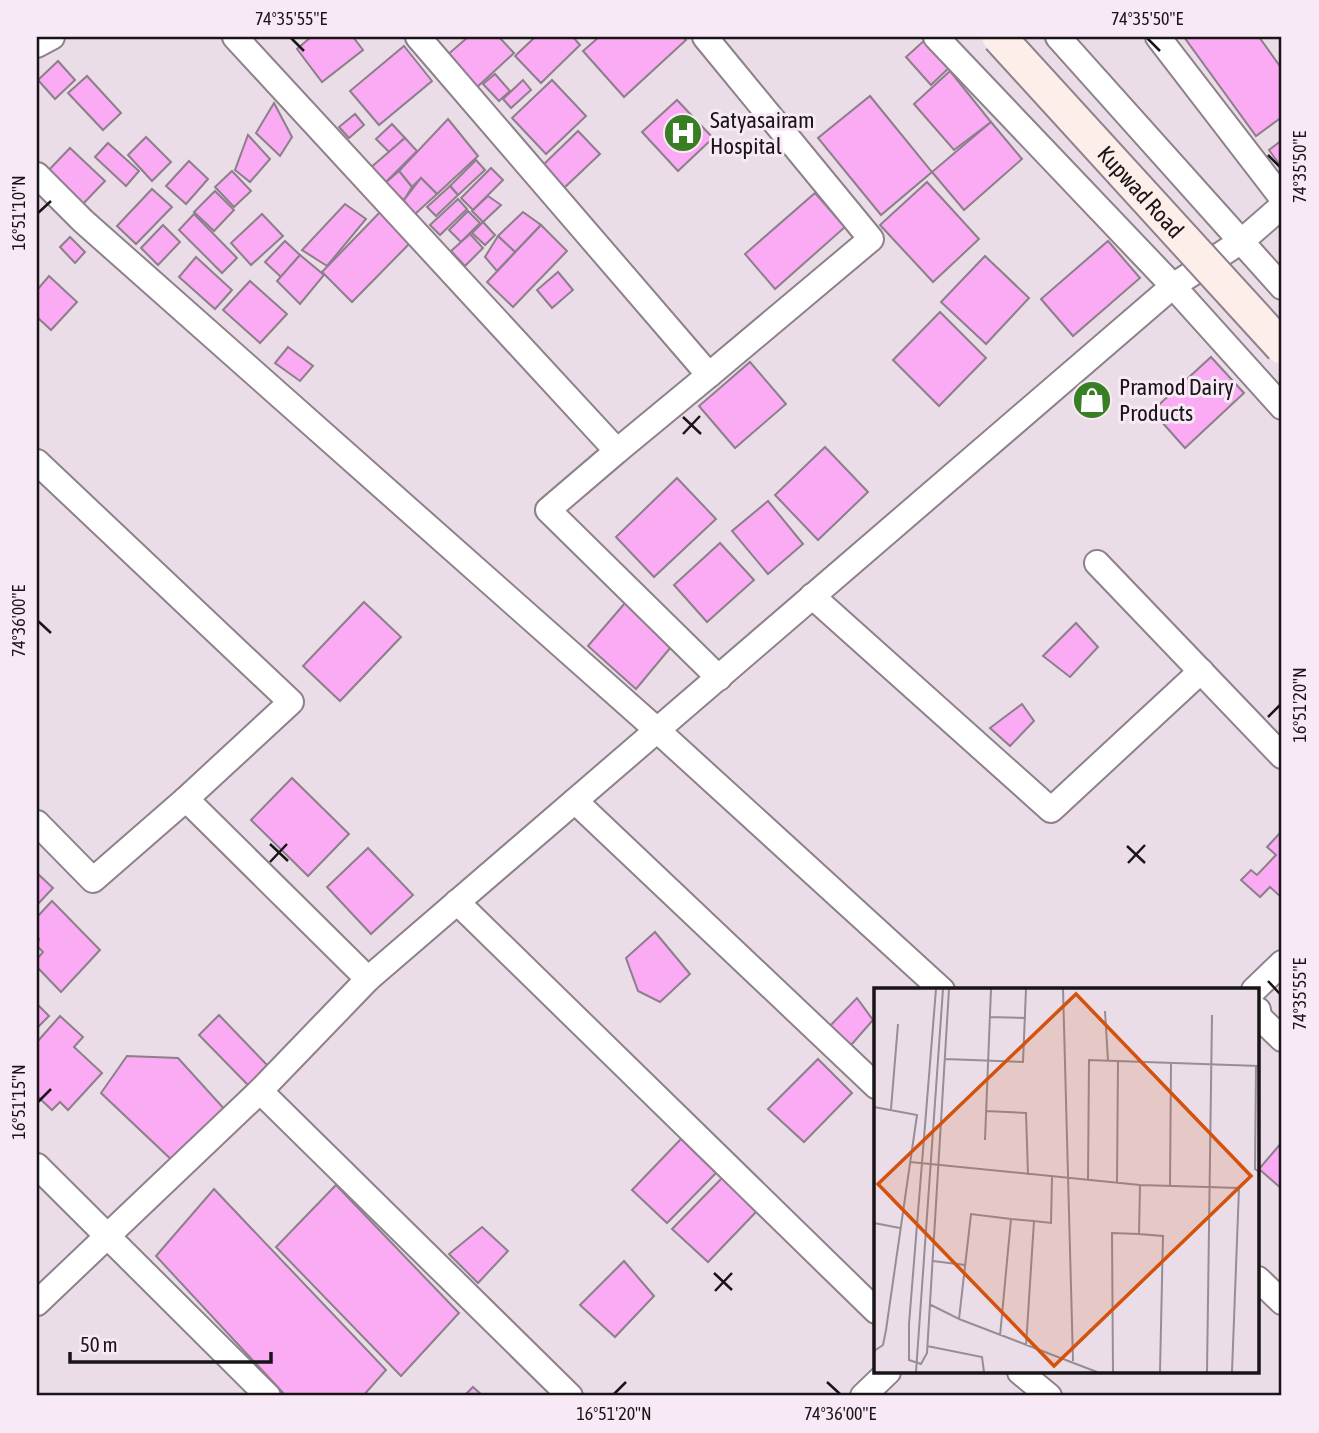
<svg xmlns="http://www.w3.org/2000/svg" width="1319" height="1433" font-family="'Asap Condensed',sans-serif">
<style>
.building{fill:#faabf3;stroke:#8b7f8a;stroke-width:2}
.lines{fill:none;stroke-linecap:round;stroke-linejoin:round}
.street-casing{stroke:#8d818c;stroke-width:28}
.street{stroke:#fff;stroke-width:24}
.secondary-bridge-casing{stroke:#8d818c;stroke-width:37;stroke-linecap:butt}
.secondary-bridge{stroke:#feeee9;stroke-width:33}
.ticks{fill:none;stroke:#191418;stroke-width:2.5}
.labels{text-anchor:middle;stroke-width:6;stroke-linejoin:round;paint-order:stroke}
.poi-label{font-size:23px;fill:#191418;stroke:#f7eaf6;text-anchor:start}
.street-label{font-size:23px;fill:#191418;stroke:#f7eaf6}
.inset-road{fill:none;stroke:#968d95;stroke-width:2}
.view{fill:#d3520d;fill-opacity:0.15;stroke:#d3520d;stroke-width:3.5}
.inset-edge{fill:none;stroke:#191418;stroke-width:3.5}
.neatline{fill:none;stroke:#191418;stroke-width:2.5}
.ticks-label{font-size:18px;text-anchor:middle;fill:#191418}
</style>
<rect width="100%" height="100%" fill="#eadde8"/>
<!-- building -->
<g class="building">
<polygon points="311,37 353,37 363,50 322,82 297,49"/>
<polygon points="468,37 499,37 514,53 475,89 445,57"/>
<polygon points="535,37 573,37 580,45 541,83 515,56"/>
<polygon points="599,37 683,37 686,40 624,97 583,51"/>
<polygon points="1184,37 1259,37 1282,69 1282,117 1256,136"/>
<polygon points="927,38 955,62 931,85 906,57"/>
<polygon points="404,46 432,81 379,125 350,91"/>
<polygon points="58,61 75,80 55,99 38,80"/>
<polygon points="950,71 991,122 954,150 914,104"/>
<polygon points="495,74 510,91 499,101 483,84"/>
<polygon points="87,76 121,113 103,130 68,93"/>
<polygon points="523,80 531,90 511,108 503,99"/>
<polygon points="552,80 586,116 546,154 512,118"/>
<polygon points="870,96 932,172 881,215 818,138"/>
<polygon points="677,100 713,138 678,171 642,132"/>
<polygon points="274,103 292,137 280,156 256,133"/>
<polygon points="355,114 364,125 349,138 339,127"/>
<polygon points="448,119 478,156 437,194 421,178 412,187 399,171"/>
<polygon points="991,122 1022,159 964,210 932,172"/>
<polygon points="392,124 405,138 389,152 376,139"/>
<polygon points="578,131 600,154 564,188 542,166"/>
<polygon points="248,135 270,159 250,182 235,170"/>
<polygon points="146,137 171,162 152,181 128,155"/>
<polygon points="405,138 417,151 384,184 369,169"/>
<polygon points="1282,140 1282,168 1269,150"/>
<polygon points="108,143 139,171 126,186 95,157"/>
<polygon points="70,148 105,181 79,208 44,175"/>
<polygon points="476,160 485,170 458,195 450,186"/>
<polygon points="189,161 208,179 186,204 166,186"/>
<polygon points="491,168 503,180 473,210 461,198"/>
<polygon points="232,171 251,191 234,207 215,187"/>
<polygon points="399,171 412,187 404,200 384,184"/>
<polygon points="421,178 437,194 414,215 404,200"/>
<polygon points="927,182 979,239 933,282 880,225"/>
<polygon points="450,186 458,195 436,216 427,207"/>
<polygon points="152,189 172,207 136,244 117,226"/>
<polygon points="215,191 234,210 214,231 194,212"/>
<polygon points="815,193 845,227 775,289 745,254"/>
<polygon points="488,196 501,205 483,222 472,211"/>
<polygon points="458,199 467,209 440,235 430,225"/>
<polygon points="345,204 366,219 327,266 302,250"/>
<polygon points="383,209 414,239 352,302 322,272"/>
<polygon points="468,211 480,223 461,242 449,230"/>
<polygon points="523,212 541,225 515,252 498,236"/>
<polygon points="194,214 237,258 222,273 179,230"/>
<polygon points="262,214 283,236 251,265 231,243"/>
<polygon points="483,222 495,235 485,245 472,233"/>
<polygon points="163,225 180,242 158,265 141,248"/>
<polygon points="541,225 567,251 513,307 487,282"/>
<polygon points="470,234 483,248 465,266 451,251"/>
<polygon points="498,236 515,252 497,271 485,257"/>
<polygon points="70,237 85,252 75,263 60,247"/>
<polygon points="285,241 300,255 281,277 265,262"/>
<polygon points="1108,241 1140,278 1073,336 1041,299"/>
<polygon points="300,255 324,275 300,304 277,281"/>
<polygon points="985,256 1029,298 986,344 941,302"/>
<polygon points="196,257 232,290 215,309 179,277"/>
<polygon points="558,272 573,290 552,308 537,290"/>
<polygon points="49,276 77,302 51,330 37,317 37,290"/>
<polygon points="250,281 287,314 260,343 223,310"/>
<polygon points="940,312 986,358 939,406 893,360"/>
<polygon points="288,347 313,366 300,381 275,363"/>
<polygon points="1211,357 1244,393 1185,448 1152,411"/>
<polygon points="750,362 786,404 735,448 699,406"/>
<polygon points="825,447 868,492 818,540 775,495"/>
<polygon points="677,478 716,519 654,577 616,537"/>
<polygon points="768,501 803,544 768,574 732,531"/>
<polygon points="720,543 754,580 707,622 674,585"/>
<polygon points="364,602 401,637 340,701 303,666"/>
<polygon points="625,603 671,647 636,689 588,646"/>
<polygon points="1076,623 1098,647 1070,677 1043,656"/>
<polygon points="1022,704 1034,721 1010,746 990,728"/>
<polygon points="292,778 349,834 308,876 251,820"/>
<polygon points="1279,834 1282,837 1282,898 1270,887 1260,897 1241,880 1251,870 1257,875 1276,855 1267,847"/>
<polygon points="368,848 413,895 371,934 327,887"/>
<polygon points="37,873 53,888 37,905"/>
<polygon points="52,901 100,950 61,992 37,967 37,959 43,952 37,946 39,939 37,937 37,917"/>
<polygon points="655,932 690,974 660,1002 638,991 626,958"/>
<polygon points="857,998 873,1020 845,1052 825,1031"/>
<polygon points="37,1004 49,1016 37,1028"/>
<polygon points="219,1015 268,1066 248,1085 199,1035"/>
<polygon points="60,1016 83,1037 74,1047 102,1073 68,1110 60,1102 52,1110 37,1096 37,1042"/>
<polygon points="127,1056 178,1058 227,1112 176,1164 101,1093"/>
<polygon points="818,1059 852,1093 804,1142 768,1109"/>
<polygon points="681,1139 716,1173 667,1223 632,1190"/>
<polygon points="1282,1142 1282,1189 1259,1169"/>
<polygon points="722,1178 756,1212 708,1262 672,1229"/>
<polygon points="336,1185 459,1313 401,1376 276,1247"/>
<polygon points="214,1189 386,1370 363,1396 286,1396 156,1256"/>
<polygon points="482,1227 508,1251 478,1283 449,1254"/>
<polygon points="624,1261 654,1296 615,1337 580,1305"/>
<polygon points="473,1387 483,1396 464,1396"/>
</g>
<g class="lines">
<!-- street casing -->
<g class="street-casing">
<g id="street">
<polyline points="235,37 617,451 548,510 719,678"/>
<polyline points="418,37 709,375 617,451"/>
<polyline points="705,37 871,239 709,375"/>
<polyline points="936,37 1173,286 1282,407"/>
<polyline points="1058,37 1282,287"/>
<polyline points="1158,37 1282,198"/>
<polyline points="37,45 52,37"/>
<polyline points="37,175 83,221 657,730 942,990"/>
<polyline points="37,462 291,702 186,799"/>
<polyline points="1097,563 1282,756"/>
<polyline points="812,596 1051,810 1201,671"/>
<polyline points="575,801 876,1086"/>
<polyline points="37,823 93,880 186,799 368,979"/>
<polyline points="457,902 876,1311"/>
<polyline points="1254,990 1282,963"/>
<polyline points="1258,1010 1259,1017 1282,1039"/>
<polyline points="260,1091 570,1396"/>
<polyline points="37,1166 268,1396"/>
<polyline points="1258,1279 1282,1302"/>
<polyline points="37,1303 260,1091 368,979 1173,286 1243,240 1282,206"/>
<polyline points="1020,1372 1049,1396"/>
<polyline points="863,1396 888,1372"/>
</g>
</g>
<!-- street -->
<use href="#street" class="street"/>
<!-- secondary-bridge casing -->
<g class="secondary-bridge-casing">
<g id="secondary-bridge">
<path id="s1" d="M999 37 1282 347"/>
</g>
</g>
<!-- secondary-bridge -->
<use href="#secondary-bridge" class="secondary-bridge"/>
</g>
<!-- ticks -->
<path class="ticks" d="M291 38 304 51M1147 38 1160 51M1268 155 1280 167M38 213 51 201M683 417 701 434M683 434 700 416M38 621 51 633M1268 717 1280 705M270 844 288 861M1127 846 1145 863M270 862 287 844M1128 863 1145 845M1268 981 1280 994M38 1102 51 1089M714 1273 732 1290M715 1291 732 1273M827 1382 840 1394M614 1394 626 1382"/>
<!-- icons -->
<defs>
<g id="hospital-disc" transform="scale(2.0125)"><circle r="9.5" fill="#387f23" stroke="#f7eaf6"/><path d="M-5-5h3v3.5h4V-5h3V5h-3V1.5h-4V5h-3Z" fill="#fff"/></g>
<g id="shop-disc" transform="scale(2.0125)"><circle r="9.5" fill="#387f23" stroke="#f7eaf6"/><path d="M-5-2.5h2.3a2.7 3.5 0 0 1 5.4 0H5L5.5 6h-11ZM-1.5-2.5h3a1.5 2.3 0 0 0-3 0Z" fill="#fff"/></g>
</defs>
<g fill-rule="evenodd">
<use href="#hospital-disc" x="683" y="133"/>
<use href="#shop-disc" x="1092" y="400"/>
</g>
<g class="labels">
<!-- poi labels -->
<g class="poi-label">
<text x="710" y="128">Satyasairam<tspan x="710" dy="26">Hospital</tspan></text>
<text x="1119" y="395">Pramod Dairy<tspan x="1119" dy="26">Products</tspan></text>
</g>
<!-- street labels -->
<g class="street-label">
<text dy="8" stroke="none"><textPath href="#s1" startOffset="210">Kupwad Road</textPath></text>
</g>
</g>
<!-- overview -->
<g transform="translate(874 988)">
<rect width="385" height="385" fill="#eadde8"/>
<path class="inset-road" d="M62 1 35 336V372L47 376 53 365 75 1M189 1 199 373M231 23 234 73M116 29 152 30M71 71 149 74 152 1M382 78 381 181 385 184M0 119 43 127 12 342 9 357 0 363M17 121 24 36M112 123 152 125 154 187M111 152 117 1M36 174 266 197 365 200 358 384M214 192 215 72 385 78M243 195 244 73M266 197 265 246 289 248 286 384M296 197 297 75M0 235 26 240M59 273 91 277M55 316 85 331 97 226 137 231M85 331 223 384M126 348 137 231 160 233M53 358 108 369 110 384M152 358 160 233 177 235 178 189M42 384 69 1M239 384 238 245 265 246M333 384 338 27"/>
<path class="view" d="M202 6 377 188 180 378 4 196Z"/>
<rect width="385" height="385" class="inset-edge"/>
</g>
<!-- border -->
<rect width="1319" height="1433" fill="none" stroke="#f7eaf6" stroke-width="77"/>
<!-- scale -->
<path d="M70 1352v10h201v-10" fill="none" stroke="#191418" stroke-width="3.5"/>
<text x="80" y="1352" font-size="21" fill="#191418" stroke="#f7eaf6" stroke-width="5" paint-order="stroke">50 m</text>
<rect x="38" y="38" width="1242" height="1356" class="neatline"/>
<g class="ticks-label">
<text x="291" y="25">74°35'55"E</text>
<text x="1147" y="25">74°35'50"E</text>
<text transform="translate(1300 167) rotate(-90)" y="6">74°35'50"E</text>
<text transform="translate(19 213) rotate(-90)" y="6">16°51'10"N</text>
<text transform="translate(19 621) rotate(-90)" y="6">74°36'00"E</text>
<text transform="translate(1300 705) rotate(-90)" y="6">16°51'20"N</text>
<text transform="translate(1300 994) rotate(-90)" y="6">74°35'55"E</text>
<text transform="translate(19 1102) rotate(-90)" y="6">16°51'15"N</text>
<text x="614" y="1420">16°51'20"N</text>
<text x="840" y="1420">74°36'00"E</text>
</g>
</svg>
